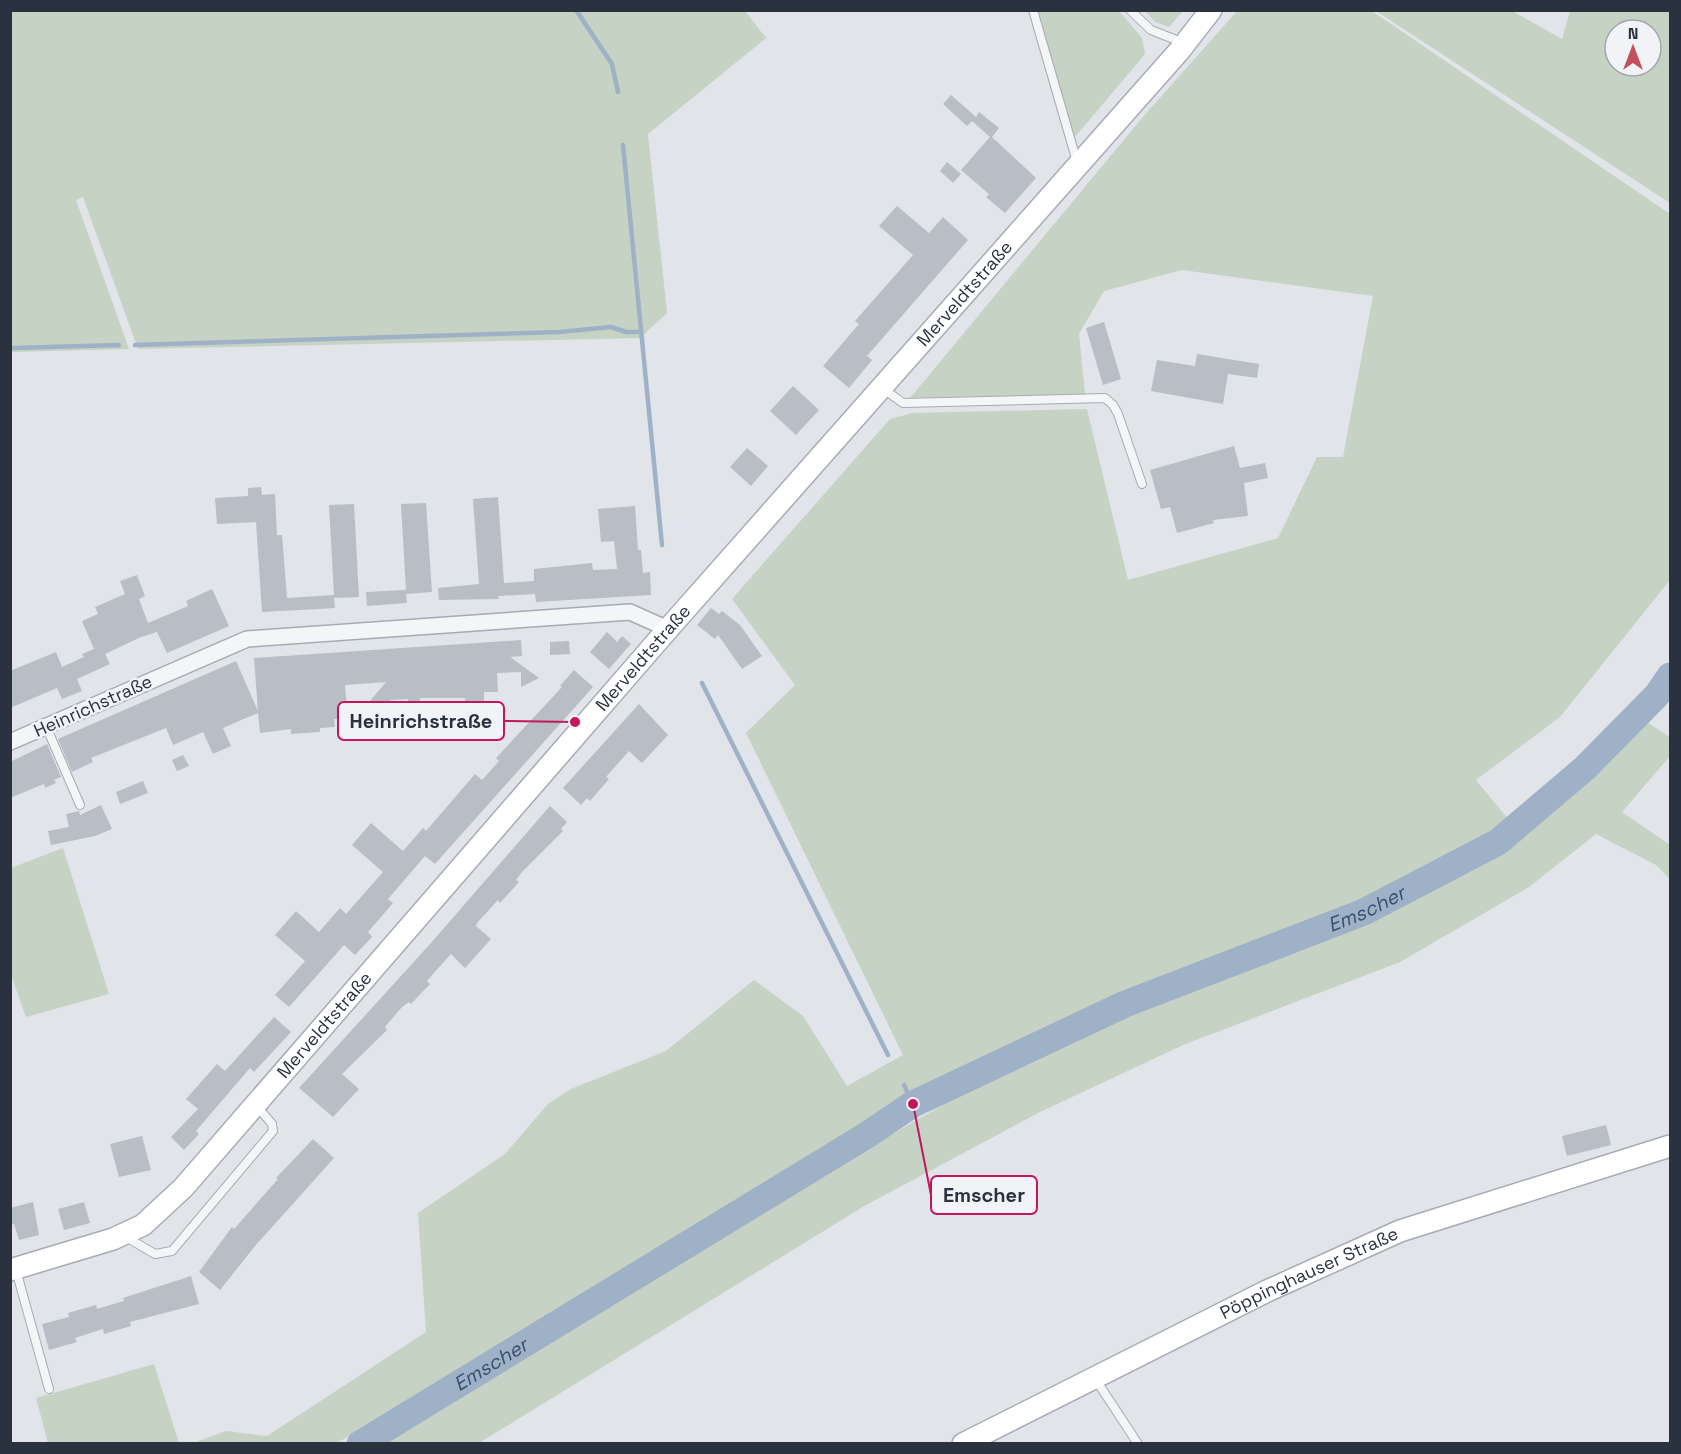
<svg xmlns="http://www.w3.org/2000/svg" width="1681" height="1454" font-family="'Space Grotesk',sans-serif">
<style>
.green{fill:#c6d2c3;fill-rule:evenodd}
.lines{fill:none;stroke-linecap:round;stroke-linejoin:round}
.stream{stroke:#9fb1c6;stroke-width:4.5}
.river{stroke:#9fb1c6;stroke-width:27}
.building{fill:#b9bdc5}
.lane-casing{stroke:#a7abb3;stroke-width:10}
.street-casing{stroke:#a7abb3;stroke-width:18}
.secondary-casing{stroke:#a7abb3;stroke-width:24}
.lane{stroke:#f4f5f7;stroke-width:8}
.street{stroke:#f4f5f7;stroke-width:15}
.secondary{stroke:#fff;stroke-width:21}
.labels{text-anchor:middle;stroke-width:5;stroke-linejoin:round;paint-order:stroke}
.street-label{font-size:18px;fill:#2b323f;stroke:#f1f3f6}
.water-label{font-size:20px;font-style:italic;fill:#384f70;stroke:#f1f3f6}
.leader{fill:none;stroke:#c2185b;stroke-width:2}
.callout-dot{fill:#c2185b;stroke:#f1f3f6;stroke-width:2}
.callout{fill:#f1f3f6;stroke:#c2185b;stroke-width:2}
.callout-label{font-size:20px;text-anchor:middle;font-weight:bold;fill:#2b323f}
</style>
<rect width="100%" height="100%" fill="#e1e4e9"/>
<!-- green -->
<g class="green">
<polygon points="1238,10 1372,11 1670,214 1670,580 1560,717 1476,780 1518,831 1480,838 1425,870 1352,905 1123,995 1009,1046 902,1102 547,1320 337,1443 193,1443 226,1431 267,1436 426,1332 418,1213 505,1154 548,1104 571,1089 666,1051 754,980 803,1016 847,1086 903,1055 746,733 795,685 732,599 890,419 913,413 1087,409 1128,580 1278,538 1317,457 1343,457 1373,296 1182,270 1104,291 1079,334 1085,394 910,398 1142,118"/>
<polygon points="745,11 766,38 648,134 667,313 640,338 138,349 83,197 76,200 129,349 11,352 11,11"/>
<polygon points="1038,11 1119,11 1142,38 1145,54 1075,137 1070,132"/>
<polygon points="1145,11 1183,11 1169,27 1155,22"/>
<path d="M1376 11H1512L1562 39 1570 11H1670V203ZM1615 30H1651V66H1615Z"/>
<polygon points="1645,721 1670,737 1670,756 1622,812 1670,845 1670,879 1656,865 1596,834 1529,887 1400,962 1183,1045 1040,1112 866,1205 479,1443 383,1443 442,1410 787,1196 968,1090 1130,1015 1359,925 1458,874 1507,844 1593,776"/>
<polygon points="63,848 109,994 26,1017 11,975 11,868"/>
<polygon points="154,1364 179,1443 48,1443 36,1398"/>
</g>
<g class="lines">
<!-- stream -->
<g class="stream">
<polyline points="576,10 612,64 618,92"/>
<polyline points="623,145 662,545"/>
<polyline points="135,345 559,332 611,327 626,332 640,332"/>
<polyline points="12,348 119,345"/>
<polyline points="702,683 888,1055"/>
<polyline points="904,1085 913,1104"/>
</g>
<!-- river -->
<path class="river" id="s1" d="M360 1444 867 1135 913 1104 1125 1004 1364 912 1498 842 1585 768 1657 695 1670 676"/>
</g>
<!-- building -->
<g class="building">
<polygon points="951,95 976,117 979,112 999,128 992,137 1036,178 1005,213 986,197 989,194 961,170 990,137 972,121 967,126 943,104"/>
<polygon points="947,162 961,174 953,183 940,171"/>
<polygon points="897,206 929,233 943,217 968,240 867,356 872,360 849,388 823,366 859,324 855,321 913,255 879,226"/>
<polygon points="1104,322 1121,379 1103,385 1086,328"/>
<polygon points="1197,354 1259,364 1257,378 1228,374 1223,404 1151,391 1157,360 1195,366"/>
<polygon points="793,386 819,410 796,435 770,411"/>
<polygon points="1234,446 1240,468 1265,463 1268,478 1244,483 1248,516 1213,520 1214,523 1177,533 1170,507 1161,509 1150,470"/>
<polygon points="747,448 768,466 751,486 730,467"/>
<polygon points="261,487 262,495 275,494 277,535 282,535 287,598 334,595 329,505 354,504 359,597 334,598 335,608 262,612 256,522 217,524 215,498 248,496 248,488"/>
<polygon points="498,497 504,583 534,581 534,569 592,563 593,570 617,569 614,541 601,542 598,509 635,506 638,550 641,550 643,573 650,572 651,595 536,602 535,594 498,596 499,599 439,600 438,588 479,584 473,499"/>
<polygon points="426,503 432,592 406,594 407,603 367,606 366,592 406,590 401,504"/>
<polygon points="137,575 145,596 139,599 148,623 188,606 186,601 212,589 229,626 167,653 157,632 141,637 105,654 110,664 77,679 82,691 62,699 57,688 10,708 10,671 56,652 62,667 84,657 82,654 94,649 82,621 98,614 95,607 125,594 120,581"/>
<polygon points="711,608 719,614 722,611 740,625 762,656 742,669 718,635 715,639 697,625"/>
<polygon points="607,632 617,642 622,636 631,644 609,669 590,652"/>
<polygon points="521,640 522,656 510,657 539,678 521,687 521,672 497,673 498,692 484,692 484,705 465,705 465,698 420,698 421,707 409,708 408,699 391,700 377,718 365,707 386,682 345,685 348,718 334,719 335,727 320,728 320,732 291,734 291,729 260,733 258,713 223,728 231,746 213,754 203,732 173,745 166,728 91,758 93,762 72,772 58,739 236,661 258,711 254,658"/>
<polygon points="569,641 570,654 550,655 550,642"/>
<polygon points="574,670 593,687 435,864 425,856 388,899 393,903 368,932 372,937 355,955 344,945 289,1007 275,995 305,961 275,935 296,911 319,932 340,908 346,914 383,872 352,845 371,823 403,851 423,828 426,831 475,774 482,780 499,761 496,758 562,687 560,686"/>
<polygon points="639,704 668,735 642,763 629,751 606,777 609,779 590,801 587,798 581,805 563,788"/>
<polygon points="47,744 61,777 54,780 56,783 45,788 44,784 39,786 10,798 10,762"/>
<polygon points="183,755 189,766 177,771 172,760"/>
<polygon points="143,781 148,793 120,804 116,792"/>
<polygon points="101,805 112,829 95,836 51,845 48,831 69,827 66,814 79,811 80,815"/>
<polygon points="550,806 567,822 561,829 563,831 522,872 516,880 519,882 500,903 498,900 477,923 476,926 491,939 465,968 451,954 433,974 427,981 430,984 411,1004 409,1002 402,1007 385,1027 387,1030 342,1074 359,1089 333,1117 299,1088 431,943"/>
<polygon points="274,1017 291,1032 254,1072 250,1068 196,1131 199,1134 184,1150 171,1137 198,1109 186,1099 217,1064 225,1071"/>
<polygon points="1606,1125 1611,1145 1567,1156 1562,1136"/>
<polygon points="142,1136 151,1170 119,1177 110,1144"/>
<polygon points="313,1139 334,1158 255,1246 220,1290 199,1272 232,1227 234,1229 278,1179 276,1178"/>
<polygon points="33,1202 39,1235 19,1240 14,1224 10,1225 10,1208"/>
<polygon points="84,1202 90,1223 64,1230 58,1209"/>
<polygon points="191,1276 199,1304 130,1322 131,1326 104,1334 103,1329 75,1338 77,1342 49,1350 42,1324 69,1317 68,1313 96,1305 97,1309 124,1301 123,1298"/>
</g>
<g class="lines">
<!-- lane casing -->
<g class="lane-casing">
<g id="lane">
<polyline points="1033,10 1077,162"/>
<polyline points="1130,10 1151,30 1184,43"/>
<polyline points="882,388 903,403 1105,398 1113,405 1118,414 1142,484"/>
<polyline points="46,726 80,805"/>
<polyline points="126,1237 155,1254 172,1251 273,1131 272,1124 256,1105"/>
<polyline points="16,1270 49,1389"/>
<polyline points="1096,1380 1138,1444"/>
</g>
</g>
<!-- street casing -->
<g class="street-casing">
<polyline id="street" points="10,742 247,639 630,612 668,629"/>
</g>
<!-- secondary casing -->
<g class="secondary-casing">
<g id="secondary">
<path id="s2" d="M10 1270 113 1239 143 1225 183 1188 668 629 1180 50 1211 10"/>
<path id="s3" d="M963 1444 1267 1291 1400 1231 1670 1146"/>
</g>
</g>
<!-- lane -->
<use href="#lane" class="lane"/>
<!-- street -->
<use href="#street" class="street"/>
<!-- secondary -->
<use href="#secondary" class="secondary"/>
</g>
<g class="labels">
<!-- street labels -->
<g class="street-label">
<text dy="6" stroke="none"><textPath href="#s2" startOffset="1383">Merveldtstraße</textPath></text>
<text dy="6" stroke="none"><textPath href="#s2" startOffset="897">Merveldtstraße</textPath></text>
<text transform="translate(93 706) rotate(-24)" y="6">Heinrichstraße</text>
<text dy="6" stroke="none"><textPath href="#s2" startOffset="411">Merveldtstraße</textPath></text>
<text dy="6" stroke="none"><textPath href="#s3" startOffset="386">Pöppinghauser Straße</textPath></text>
</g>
<!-- water labels -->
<g class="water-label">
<text dy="7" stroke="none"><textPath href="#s1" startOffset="1143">Emscher</textPath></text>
<text dy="7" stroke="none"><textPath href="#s1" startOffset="153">Emscher</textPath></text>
</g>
</g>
<!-- callouts -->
<path class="leader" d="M575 722L504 721M913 1104L931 1195"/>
<g class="callout-dot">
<circle cx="575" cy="722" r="6"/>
<circle cx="913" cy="1104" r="6"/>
</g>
<g class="callout">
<rect x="338" y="702" width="166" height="38" rx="6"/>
<rect x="931" y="1176" width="106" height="38" rx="6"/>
</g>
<g class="callout-label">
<text x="421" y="728">Heinrichstraße</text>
<text x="984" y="1202">Emscher</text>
</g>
<!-- border -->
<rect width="1681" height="1454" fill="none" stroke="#2b323f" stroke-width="24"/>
<!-- north arrow -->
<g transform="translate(1633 48)"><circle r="28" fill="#f1f3f6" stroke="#a2a6ad" stroke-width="1.5"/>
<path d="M0-4.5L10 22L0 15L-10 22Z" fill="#c4505d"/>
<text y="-9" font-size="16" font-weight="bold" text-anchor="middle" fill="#2b323f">N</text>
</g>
</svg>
